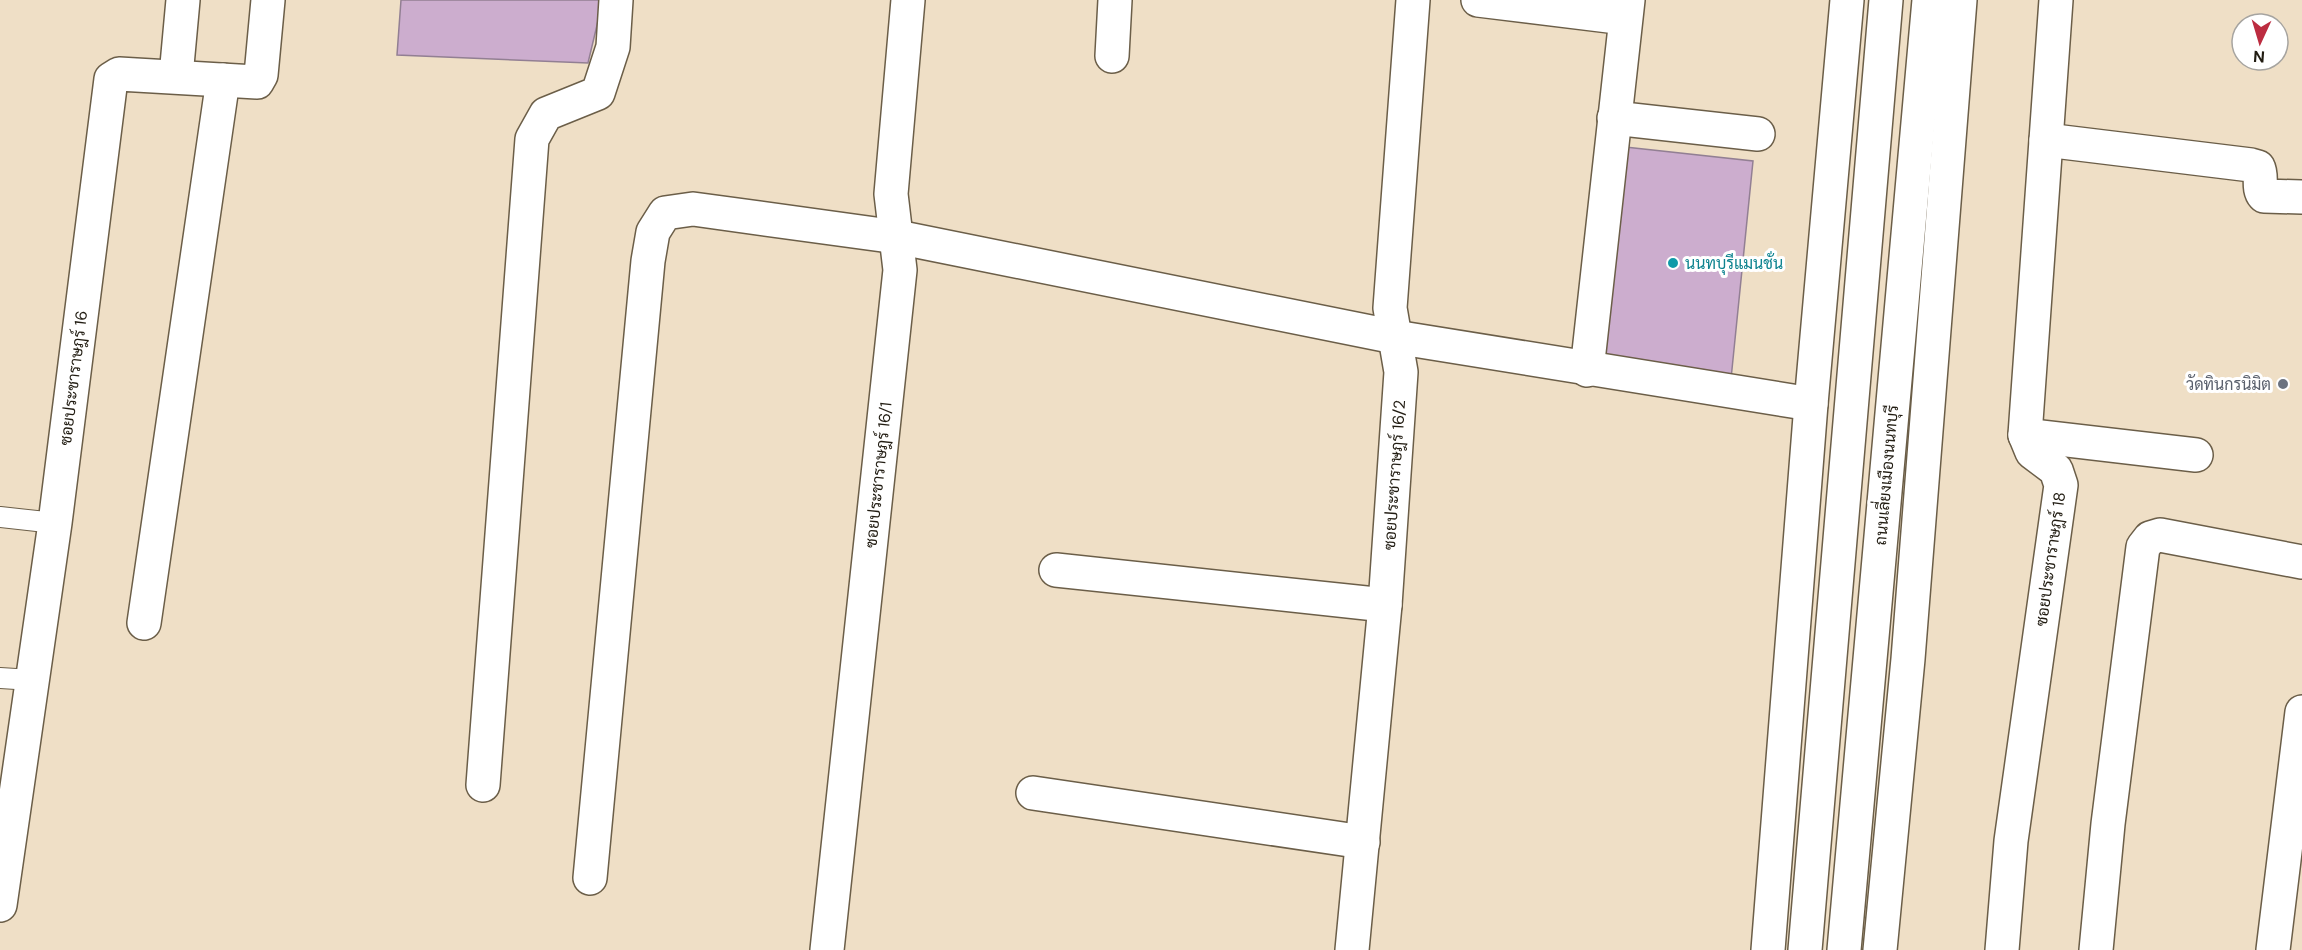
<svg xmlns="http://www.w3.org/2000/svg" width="2302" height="950" font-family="'DM Sans',Sarabun,sans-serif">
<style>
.building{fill:#ccadce;stroke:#927f93;stroke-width:1.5}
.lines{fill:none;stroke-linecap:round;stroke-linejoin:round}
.lane-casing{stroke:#6b5e48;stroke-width:22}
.street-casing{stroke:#6b5e48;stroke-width:36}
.secondary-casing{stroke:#6b5e48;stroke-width:36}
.lane{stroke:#fff;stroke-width:20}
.street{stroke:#fff;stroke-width:33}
.secondary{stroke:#fff;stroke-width:33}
.culture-dot{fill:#0f9aa8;stroke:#fff;stroke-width:2}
.worship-dot{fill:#6b7280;stroke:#fff;stroke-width:2}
.labels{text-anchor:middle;stroke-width:6;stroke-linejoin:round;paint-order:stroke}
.culture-label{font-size:16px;fill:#0d838f;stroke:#fff;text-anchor:start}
.street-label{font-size:16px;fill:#211c12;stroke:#fff}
.worship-label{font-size:16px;fill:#5b616d;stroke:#fff;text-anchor:end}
</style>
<rect width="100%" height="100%" fill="#efdfc6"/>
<!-- building -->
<g class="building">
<polygon points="401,0 603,0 588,63 397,55"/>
<polygon points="1616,146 1753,161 1731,379 1593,364"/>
</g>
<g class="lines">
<!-- lane casing -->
<g class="lane-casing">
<g id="lane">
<polyline points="0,517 55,523"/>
<polyline points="0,678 32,680"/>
</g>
</g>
<!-- street casing -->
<g class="street-casing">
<g id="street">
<polyline points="1478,0 1625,18"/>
<polyline points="1112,56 1115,0"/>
<polyline points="176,76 183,0"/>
<polyline points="1614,118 1758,134"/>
<path d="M2046 140 2251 165 2258 167C2263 176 2257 188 2264 196L2302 197"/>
<polyline points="1587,370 1628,0"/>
<polyline points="2025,435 2196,455"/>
<polyline points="1056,570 1385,605"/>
<polyline points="144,623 223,80"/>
<polyline points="483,785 532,139 546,114 598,93 613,47 616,0"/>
<polyline points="1033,793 1363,842"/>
<polyline points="590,878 648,261 653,232 665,213 693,209 897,237 1395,337 1811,404"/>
<polyline points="0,905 55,523 111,79 119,74 257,82 261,75 268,0"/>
<polyline points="827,950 900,270 891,194 908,0"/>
<polyline points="1352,950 1385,605 1401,372 1390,308 1413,0"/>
<polyline points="2002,950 2011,841 2061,485 2056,470 2032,452 2025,435 2056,0"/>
<polyline points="2096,950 2108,824 2143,547 2150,538 2160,535 2302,562"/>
<polyline points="2273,950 2302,712"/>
</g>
</g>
<!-- secondary casing -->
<g class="secondary-casing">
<g id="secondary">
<polyline points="1768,950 1811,404 1847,0"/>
<polyline points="1805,950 1886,0"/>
<polyline points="1844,950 1929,0"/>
<polyline points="1880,950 1908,659 1960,0"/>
</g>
</g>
<!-- lane -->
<use href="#lane" class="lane"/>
<!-- street -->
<use href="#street" class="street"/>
<!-- secondary -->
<use href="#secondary" class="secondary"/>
</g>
<!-- markers -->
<circle class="culture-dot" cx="1673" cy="263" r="6"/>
<circle class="worship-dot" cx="2283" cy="384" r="6"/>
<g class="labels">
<!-- culture labels -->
<g class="culture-label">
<text x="1685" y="269">นนทบุรีแมนชั่น</text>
</g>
<!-- street labels -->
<g class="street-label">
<text transform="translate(73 378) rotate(-83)" y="6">ซอยประชาราษฎร์ 16</text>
<text transform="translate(878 475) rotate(-84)" y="6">ซอยประชาราษฎร์ 16/1</text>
<text transform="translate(1394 475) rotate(-86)" y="6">ซอยประชาราษฎร์ 16/2</text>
<text transform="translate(1886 475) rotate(-85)" y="6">ถนนเลี่ยงเมืองนนทบุรี</text>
<text transform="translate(2050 559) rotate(-82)" y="6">ซอยประชาราษฎร์ 18</text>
</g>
<!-- worship labels -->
<g class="worship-label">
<text x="2271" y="390">วัดทินกรนิมิต</text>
</g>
</g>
<!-- north arrow -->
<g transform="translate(2260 42) rotate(184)"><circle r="28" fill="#ffffff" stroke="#a6a4a0" stroke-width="1.5"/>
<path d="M0-4.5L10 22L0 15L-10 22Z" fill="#bc2c40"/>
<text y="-9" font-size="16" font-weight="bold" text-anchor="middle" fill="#211c12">N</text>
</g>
</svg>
